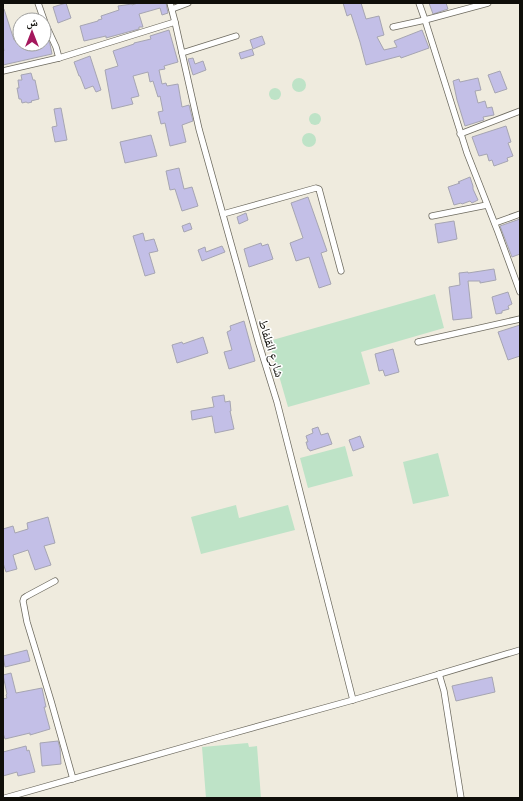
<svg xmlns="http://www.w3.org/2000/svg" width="523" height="801" font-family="'Fira Sans Condensed','Noto Naskh Arabic',sans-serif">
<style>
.green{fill:#bee3c7}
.building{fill:#c3bfe7;stroke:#a6a5b2}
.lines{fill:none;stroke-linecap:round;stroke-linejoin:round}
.minor-casing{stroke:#6d6a5f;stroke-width:7}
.minor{stroke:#fff;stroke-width:5.5}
.labels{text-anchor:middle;stroke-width:3;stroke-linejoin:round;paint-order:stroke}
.street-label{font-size:13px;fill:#0f0e09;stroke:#fff}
</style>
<rect width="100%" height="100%" fill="#efebde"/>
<!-- green -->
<g class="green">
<circle cx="299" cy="85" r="7"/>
<circle cx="275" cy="94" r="6"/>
<circle cx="315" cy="119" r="6"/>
<circle cx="309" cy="140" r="7"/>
<polygon points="435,294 444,328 361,352 370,384 288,407 269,341"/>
<polygon points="345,446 353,476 308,488 300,458"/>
<polygon points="438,453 449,496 413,504 403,462"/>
<polygon points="236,505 239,518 288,505 295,530 201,554 191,517"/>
<polygon points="248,743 249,747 257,746 261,798 206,798 202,747"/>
</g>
<!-- building -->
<g class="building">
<polygon points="66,3 71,18 58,23 53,7"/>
<polygon points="138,3 166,3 168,13 162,15 160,8 139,14 143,27 139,27 139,29 106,38 106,36 84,41 80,26 98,21 98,20 102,19 101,16 119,10 118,6 132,4 132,5"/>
<polygon points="343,3 361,3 366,19 379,16 384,35 377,37 384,50 397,47 394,41 422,30 429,48 401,58 400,56 366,65 360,42 351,14 347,16"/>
<polygon points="429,3 446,3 448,9 433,14"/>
<polygon points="3,9 4,9 14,40 18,39 19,44 44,44 44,31 50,44 52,54 3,65 3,52 4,51 3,45"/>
<polygon points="169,30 178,62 164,66 165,69 159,70 162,84 166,83 167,86 178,84 182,107 189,105 193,121 182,125 186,142 170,146 165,123 161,124 158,112 163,111 160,96 158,97 153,81 150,82 148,72 133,76 139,96 131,98 133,104 112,109 105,70 118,66 113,51 134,44 134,43 151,39 150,36"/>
<polygon points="262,36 265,44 253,49 250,40"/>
<polygon points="252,49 254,55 241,59 239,53"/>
<polygon points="90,56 101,90 96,92 93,86 85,89 80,76 79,76 74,62"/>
<polygon points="193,58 195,64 203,61 206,70 193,75 188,59"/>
<polygon points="500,71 507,89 495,93 488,75"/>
<polygon points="31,73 33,80 35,80 39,99 31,101 32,102 28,103 26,102 22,103 21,99 19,99 17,88 19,88 18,80 22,80 21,75"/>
<polygon points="478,78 481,90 475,91 478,103 485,101 487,108 492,107 494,115 483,117 484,120 465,126 457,100 453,81 459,79 460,82"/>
<polygon points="61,108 67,140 55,142 52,127 57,126 54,109"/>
<polygon points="506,126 511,142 508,143 513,156 507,158 508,161 494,166 492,160 489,161 487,154 479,156 472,137"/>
<polygon points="151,135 157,156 125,163 120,142"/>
<polygon points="179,168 184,189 192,187 198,206 182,211 175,189 170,190 166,171"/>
<polygon points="470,177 473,186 473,189 478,200 472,203 470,201 462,204 461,203 454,205 448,187 460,183 458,182"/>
<polygon points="308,197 327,251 321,253 331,284 319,288 309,257 296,261 290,243 303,238 291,203"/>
<polygon points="246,213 248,220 239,224 237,217"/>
<polygon points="520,219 520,254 512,257 500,226"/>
<polygon points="454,221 457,239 438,243 435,224"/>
<polygon points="190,223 192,229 184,232 182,226"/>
<polygon points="143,233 145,241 154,239 158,251 149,253 155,273 145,276 133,236"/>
<polygon points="261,243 262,246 268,244 273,259 249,267 244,249"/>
<polygon points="222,246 225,252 202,261 198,250 205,247 206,252"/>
<polygon points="494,269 496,280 480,283 480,281 468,281 472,318 453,320 449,287 460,285 459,273 468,272 468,273"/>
<polygon points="508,292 512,304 508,306 509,309 502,311 502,313 496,314 492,297"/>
<polygon points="244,321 255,361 229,369 224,352 232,350 227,332 231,330 230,326"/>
<polygon points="520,325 520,356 508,360 498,332"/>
<polygon points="203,337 208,353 177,363 172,345 182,342 183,344"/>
<polygon points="393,349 399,372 385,376 383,370 379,371 375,354"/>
<polygon points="224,395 225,402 230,401 231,411 230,411 234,429 215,433 212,416 192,420 191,411 214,407 212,397"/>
<polygon points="318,427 321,435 328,433 332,444 310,451 309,449 308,449 306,442 308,442 306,436 313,433 312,429"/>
<polygon points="360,436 364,447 353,451 349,440"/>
<polygon points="48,517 55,543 44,546 51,565 35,570 28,550 13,555 17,569 6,572 3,563 3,529 13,526 15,533 28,529 27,523"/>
<polygon points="27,650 30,661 5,667 3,656"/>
<polygon points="11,673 16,693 42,688 46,707 44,707 50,729 30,735 30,733 5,739 3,733 3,699 7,698 6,695 7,694 3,675"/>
<polygon points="492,677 495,692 456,701 452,686"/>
<polygon points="58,741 60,748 61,764 42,766 40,743"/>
<polygon points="26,746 27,751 29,750 35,772 18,776 17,772 3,776 3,752"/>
</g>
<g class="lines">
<!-- minor casing -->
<g class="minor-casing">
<g id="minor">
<polyline points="38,3 44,20"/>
<polyline points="170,3 175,22 199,129 242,283 259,344 277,402 353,700"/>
<polyline points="419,3 425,20 467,153 498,232 520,292"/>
<polyline points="172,9 188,3"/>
<polyline points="44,21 56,47 59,58"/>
<polyline points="393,27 425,20 488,3"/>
<polyline points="182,53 236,36"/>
<polyline points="3,71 59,58 175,22"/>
<polyline points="460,134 520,111"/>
<polyline points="223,214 316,188 319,189 341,271"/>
<polyline points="432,216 487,205"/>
<polyline points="495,223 520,214"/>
<polyline points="418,342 520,319"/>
<polyline points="55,581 27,596 24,598 23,601 27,622 51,701 73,779"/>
<polyline points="439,674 444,691 461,798"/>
<polyline points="5,798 216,738 353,700 520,650"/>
</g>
</g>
<!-- minor -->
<use href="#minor" class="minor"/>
</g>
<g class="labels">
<!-- street labels -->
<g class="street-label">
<text transform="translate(272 348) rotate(73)" y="5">شارع القلفاط</text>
</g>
</g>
<!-- border -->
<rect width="523" height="801" fill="none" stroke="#0f0e09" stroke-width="8"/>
<!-- north arrow -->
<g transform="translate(32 32)"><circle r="19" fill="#ffffff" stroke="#9f9f9d"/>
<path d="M0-3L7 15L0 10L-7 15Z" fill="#a4185d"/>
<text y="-6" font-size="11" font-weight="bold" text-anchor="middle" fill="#0f0e09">ش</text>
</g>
</svg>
